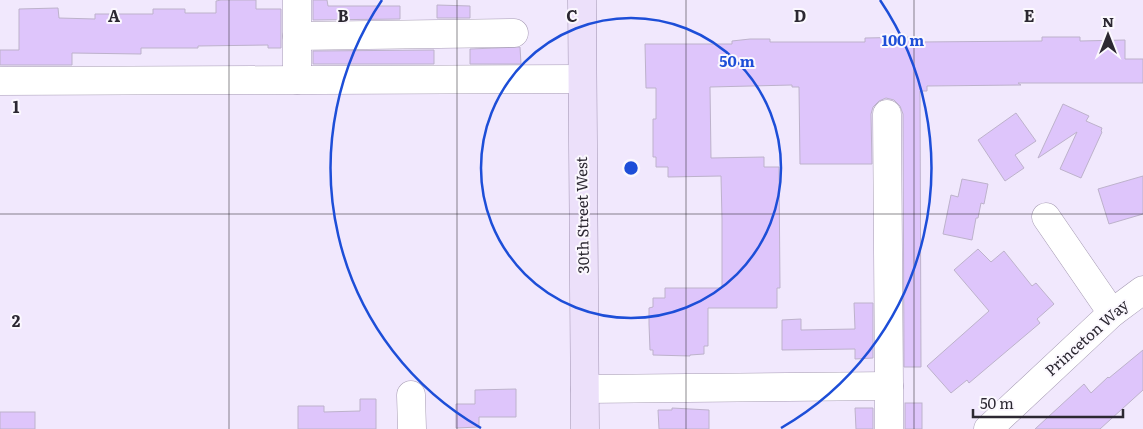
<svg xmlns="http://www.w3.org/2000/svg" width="1143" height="429" font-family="Literata,serif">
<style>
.building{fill:#dec5fb;stroke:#bdb2cb}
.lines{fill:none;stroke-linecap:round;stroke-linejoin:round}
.minor-casing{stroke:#a69bb3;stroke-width:29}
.major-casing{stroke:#a093b1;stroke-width:29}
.minor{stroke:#fff;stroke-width:28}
.major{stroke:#ece0fa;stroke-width:28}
.grid{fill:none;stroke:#2c2832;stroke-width:1;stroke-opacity:0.55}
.ring{fill:none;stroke:#1d4ed8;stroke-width:2.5}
.labels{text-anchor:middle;stroke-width:4;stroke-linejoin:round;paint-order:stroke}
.street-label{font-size:15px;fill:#2c2832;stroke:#fbf8fe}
.grid-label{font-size:16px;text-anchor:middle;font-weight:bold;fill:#2c2832;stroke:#fbf8fe;stroke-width:4;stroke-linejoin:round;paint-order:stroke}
.centre{fill:#1d4ed8;stroke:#fbf8fe;stroke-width:2.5}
.ring-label{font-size:15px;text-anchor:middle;font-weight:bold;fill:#1d4ed8;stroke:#fbf8fe;stroke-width:4;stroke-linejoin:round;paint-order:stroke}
</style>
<rect width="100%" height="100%" fill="#f1e8fd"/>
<!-- building -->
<g class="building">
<polygon points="221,0 256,0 256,9 281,9 281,48 268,48 268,45 198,46 198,48 141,48 141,54 72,53 72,65 0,65 0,50 19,50 19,9 58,8 59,18 95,19 95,14 153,14 153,9 185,9 185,13 216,13 216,1"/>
<polygon points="313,0 327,0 328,6 400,6 400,19 313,20"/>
<polygon points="437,5 470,6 470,18 437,18"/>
<polygon points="918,37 918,42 1042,41 1042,37 1080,37 1080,41 1125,40 1125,59 1143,59 1143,83 1018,83 1021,85 927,86 927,91 920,91 921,367 904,367 903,114 900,106 894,100 886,98 879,101 873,107 871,114 872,164 800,164 799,87 792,87 792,85 710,87 711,158 764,157 764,167 779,167 780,288 777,288 777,308 708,308 708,346 704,346 704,354 690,355 690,356 653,355 653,350 650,350 649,324 649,308 653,307 653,298 665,298 665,288 722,288 722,219 721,176 668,177 668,167 656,167 656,157 653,157 653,119 656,119 656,88 646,88 645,44 732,44 732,41 750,39 770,39 770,42 865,42 865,38"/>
<polygon points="520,47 521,64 470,64 470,49"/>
<polygon points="434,50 434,64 313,64 313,51"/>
<polygon points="1063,104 1089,116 1086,121 1102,128 1101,131 1102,132 1081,178 1060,169 1077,132 1038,158"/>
<polygon points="1016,113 1036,141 1015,155 1024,168 1005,181 978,140"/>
<polygon points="1143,176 1143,214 1109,224 1098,189"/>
<polygon points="962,179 988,184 984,204 981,203 978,218 976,218 972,240 943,234 951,195 958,197"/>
<polygon points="978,249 991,262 1004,251 1032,286 1036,283 1054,304 1037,319 1040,323 969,383 967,380 951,393 927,366 989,311 954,270"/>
<polygon points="854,303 873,303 873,358 855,359 855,349 782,350 782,320 801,319 801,330 855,329"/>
<polygon points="1143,350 1143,390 1100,429 1035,429 1084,384 1091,393 1108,377 1109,378"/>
<polygon points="516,389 516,417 479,417 479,427 456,428 456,404 475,404 475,390"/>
<polygon points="360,399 376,399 376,429 298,429 298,406 324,406 324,412 360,411"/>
<rect x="905" y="403" width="17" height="26"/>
<polygon points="672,408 709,410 709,429 659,429 658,410 672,410"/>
<polygon points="855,408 873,408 873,429 856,429"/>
<rect x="0" y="412" width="35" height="17"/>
</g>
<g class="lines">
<!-- minor casing -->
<g class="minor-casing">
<g id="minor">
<polyline points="297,0 297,80"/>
<polyline points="297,36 514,33"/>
<polyline points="0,81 582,79"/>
<polyline points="887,114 889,386"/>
<polyline points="1046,217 1112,313"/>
<polyline points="585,389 889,386 889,429"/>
<polyline points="411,395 412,429"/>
<polyline points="988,429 1112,313 1143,290"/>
</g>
</g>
<!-- major casing -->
<g class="major-casing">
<polyline id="major" points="582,0 585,429"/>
</g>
<!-- minor -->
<use href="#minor" class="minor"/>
<!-- major -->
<use href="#major" class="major"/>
</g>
<!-- grid -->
<path class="grid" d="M229 0V429M457 0V429M686 0V429M914 0V429M0 214H1143"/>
<!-- distance rings -->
<g class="ring">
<circle cx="631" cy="168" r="150"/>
<path d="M481 428A300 300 0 0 1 382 0M880 0A300 300 0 0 1 781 428"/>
</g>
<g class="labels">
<!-- street labels -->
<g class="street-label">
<text transform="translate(583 215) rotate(-91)" y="5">30th Street West</text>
<text transform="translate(1087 338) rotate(-42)" y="5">Princeton Way</text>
</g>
</g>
<g class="grid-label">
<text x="114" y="22">A</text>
<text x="343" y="22">B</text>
<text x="572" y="22">C</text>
<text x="800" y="22">D</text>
<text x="1029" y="22">E</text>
<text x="16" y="113">1</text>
<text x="16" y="327">2</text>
</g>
<circle cx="631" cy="168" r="8" class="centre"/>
<g class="ring-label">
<text x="903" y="46">100 m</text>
<text x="737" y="67">50 m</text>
</g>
<!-- north arrow -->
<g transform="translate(1108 35)" stroke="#fbf8fe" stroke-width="4" paint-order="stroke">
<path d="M0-4L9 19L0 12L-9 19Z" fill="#2c2832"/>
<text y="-8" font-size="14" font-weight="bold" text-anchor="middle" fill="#2c2832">N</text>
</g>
<!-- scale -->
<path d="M973 409v8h150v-8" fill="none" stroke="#2c2832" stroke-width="2.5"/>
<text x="980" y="409" font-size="15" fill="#2c2832" stroke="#fbf8fe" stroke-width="4" paint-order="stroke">50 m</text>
</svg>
